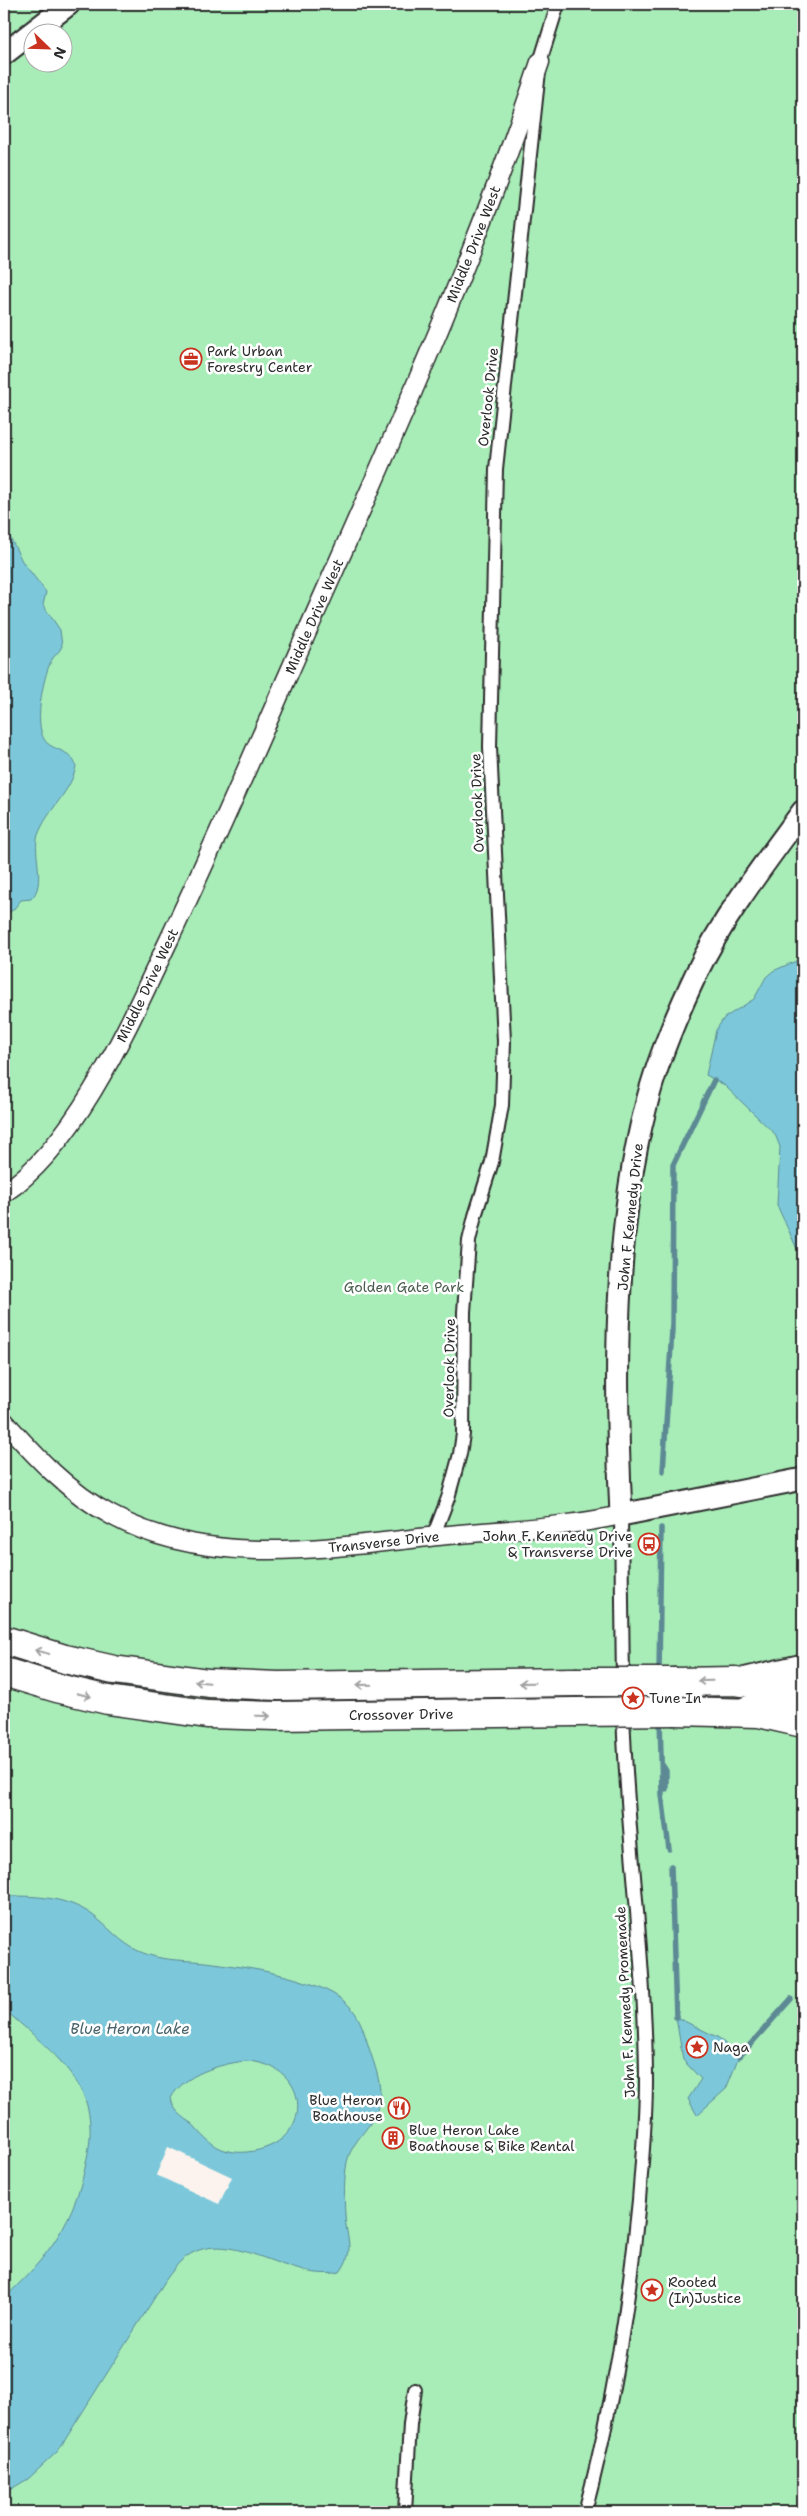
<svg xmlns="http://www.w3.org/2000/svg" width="807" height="2516" font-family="'Shantell Sans',sans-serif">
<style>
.green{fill:#a8edb8;stroke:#6a8c72;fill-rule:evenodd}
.water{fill:#7bc8da;stroke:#5b8994;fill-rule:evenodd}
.pier{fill:#fdf3ee}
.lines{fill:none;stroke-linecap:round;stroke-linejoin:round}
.stream{stroke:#5b8994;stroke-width:5.5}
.pedestrian-casing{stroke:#2b2b2b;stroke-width:16}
.minor-casing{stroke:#2b2b2b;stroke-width:21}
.tertiary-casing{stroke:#2b2b2b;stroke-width:25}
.secondary-casing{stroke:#2b2b2b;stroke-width:29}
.trunk-casing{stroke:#2b2b2b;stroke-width:31}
.pedestrian{stroke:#fff;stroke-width:12}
.minor{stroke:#fff;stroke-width:18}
.tertiary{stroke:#fff;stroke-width:21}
.secondary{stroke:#fff;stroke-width:25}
.trunk{stroke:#fff;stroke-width:28}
.trunk-bridge-casing{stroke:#2b2b2b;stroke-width:31;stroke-linecap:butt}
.trunk-bridge{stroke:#fff;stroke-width:28}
.oneway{stroke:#a0a0a0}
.labels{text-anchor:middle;stroke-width:5;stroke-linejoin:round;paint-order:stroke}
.street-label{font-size:14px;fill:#2b2b2b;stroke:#fff}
.poi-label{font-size:14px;fill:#2b2b2b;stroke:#fff;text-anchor:start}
.park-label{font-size:14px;fill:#4a5c4e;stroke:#fff}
.water-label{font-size:15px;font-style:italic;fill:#476268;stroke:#fff}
</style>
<rect width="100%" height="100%" fill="#fdf3ee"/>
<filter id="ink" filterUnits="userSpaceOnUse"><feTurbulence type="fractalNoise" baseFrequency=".02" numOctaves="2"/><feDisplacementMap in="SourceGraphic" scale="10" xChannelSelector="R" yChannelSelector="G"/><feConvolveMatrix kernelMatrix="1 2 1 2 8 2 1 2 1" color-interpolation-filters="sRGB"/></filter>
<g filter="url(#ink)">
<!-- green -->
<path class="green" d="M4 4H803V2512H4ZM32 32H62V62H32Z"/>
<!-- water -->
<g class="water">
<path d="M4 525 22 561 46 592 43 605 60 630 62 646C60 652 54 655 51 661 43 678 32 729 47 743 58 752 71 750 76 766 72 791 47 810 38 835 32 854 47 884 31 899L21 900 13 910 4 915Z"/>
<polygon points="803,958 803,1262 777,1205 780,1147 775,1134 724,1085 706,1075 716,1030 724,1018 754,999 766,977 773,971"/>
<path d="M4 1896C33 1896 62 1896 88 1912 111 1927 120 1946 149 1955 167 1961 186 1960 205 1962 244 1967 327 1977 353 2010 361 2020 365 2035 369 2048 374 2064 383 2085 379 2103 376 2125 351 2140 347 2162 344 2179 344 2198 345 2215 346 2239 356 2250 340 2272 287 2284 228 2221 182 2260 176 2265 172 2272 167 2278L58 2451 28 2479 4 2493V2298C49 2257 76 2219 87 2158 92 2135 92 2110 80 2088 63 2057 30 2033 4 2009ZM245 2061C313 2063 317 2145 247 2152 224 2154 212 2146 197 2129 188 2118 173 2114 171 2098 184 2074 220 2064 245 2061Z"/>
<polygon points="676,2017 719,2038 739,2057 726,2089 697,2115 688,2099 701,2079 683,2060"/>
</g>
<!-- pier -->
<polygon class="pier" points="168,2147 232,2177 219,2204 156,2175"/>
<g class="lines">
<!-- stream -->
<g class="stream">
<polyline points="663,1471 672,1330 673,1165 714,1080"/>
<polyline points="659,1675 661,1528"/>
<polyline points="660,1717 662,1795 669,1849"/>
<polyline points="663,1766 666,1771 666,1789"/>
<polyline points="671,1866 676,2017"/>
<polyline points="739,2057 791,1999"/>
</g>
<!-- pedestrian casing -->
<g class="pedestrian-casing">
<g id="pedestrian">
<polyline points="621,1515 623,1685"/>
<polyline points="433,1537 448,1498 460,1454 463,1434 464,1312 469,1241 475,1216 492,1162 502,1105 504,1041 490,747 496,469 540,62 558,4"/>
<polyline points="405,2512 410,2424 415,2390"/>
<path d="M585 2512C612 2410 629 2305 639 2200 642 2160 646 2121 646 2082 646 1957 626 1833 623 1708"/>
</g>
</g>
<!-- minor casing -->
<g class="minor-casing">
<g id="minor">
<path id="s1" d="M4 1193C77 1145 131 1020 168 942 209 856 247 769 285 682 375 477 470 274 540 62"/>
<path id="s2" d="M4 1421C35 1456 68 1492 111 1515 207 1568 326 1548 429 1537 493 1530 558 1529 621 1515"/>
</g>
</g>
<!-- tertiary casing -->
<g class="tertiary-casing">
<g id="tertiary">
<polyline points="4,54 69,4"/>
<path d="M803 811C765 863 725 914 697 972 677 1014 657 1060 646 1106 613 1231 615 1386 621 1515L803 1479"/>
</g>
</g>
<!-- secondary casing -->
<g class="secondary-casing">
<g id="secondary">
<polyline points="747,1680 803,1667"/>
<polyline points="747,1709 803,1698"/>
</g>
</g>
<!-- trunk casing -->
<g class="trunk-casing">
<g id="trunk">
<polyline points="4,1640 65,1659 114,1670 209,1683 278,1686 575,1682"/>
<path id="s3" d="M4 1672 57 1688 108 1700 207 1714 277 1716 575 1712"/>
<polyline points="675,1682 735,1681 803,1690"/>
<polyline points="675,1711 759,1713 803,1723"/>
</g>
</g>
<!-- pedestrian -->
<use href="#pedestrian" class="pedestrian"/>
<!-- minor -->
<use href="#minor" class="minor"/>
<!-- tertiary -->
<use href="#tertiary" class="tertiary"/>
<!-- secondary -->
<use href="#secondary" class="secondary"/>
<!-- trunk -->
<use href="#trunk" class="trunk"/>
<!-- trunk-bridge casing -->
<g class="trunk-bridge-casing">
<g id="trunk-bridge">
<polyline points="575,1682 675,1682"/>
<polyline points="575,1712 675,1711"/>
</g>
</g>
<!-- trunk-bridge -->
<use href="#trunk-bridge" class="trunk-bridge"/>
</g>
<!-- one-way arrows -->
<defs><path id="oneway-shaft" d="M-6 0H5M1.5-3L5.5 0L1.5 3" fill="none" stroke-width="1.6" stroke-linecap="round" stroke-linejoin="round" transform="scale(1.25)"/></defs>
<g class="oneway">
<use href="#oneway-shaft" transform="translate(42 1652) rotate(-164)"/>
<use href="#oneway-shaft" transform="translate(705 1681) rotate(179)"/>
<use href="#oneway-shaft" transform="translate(202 1682) rotate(-175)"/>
<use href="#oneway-shaft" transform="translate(527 1683) rotate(179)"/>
<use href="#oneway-shaft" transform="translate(364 1685) rotate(179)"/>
<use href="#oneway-shaft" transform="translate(84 1695) rotate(13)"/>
<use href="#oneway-shaft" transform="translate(263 1716) rotate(1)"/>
</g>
</g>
<!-- icons -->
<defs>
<g id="office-ring" transform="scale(1.125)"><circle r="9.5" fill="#fff" stroke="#c8321e" stroke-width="1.5"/><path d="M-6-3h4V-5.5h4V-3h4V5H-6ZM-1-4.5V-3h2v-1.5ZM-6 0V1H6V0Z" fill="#c8321e"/></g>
<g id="bus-ring" transform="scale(1.125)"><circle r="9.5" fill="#fff" stroke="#c8321e" stroke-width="1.5"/><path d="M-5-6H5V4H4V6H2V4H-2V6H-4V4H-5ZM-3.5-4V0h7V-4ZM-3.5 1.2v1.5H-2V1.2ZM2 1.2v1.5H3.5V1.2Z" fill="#c8321e"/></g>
<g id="sight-ring" transform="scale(1.125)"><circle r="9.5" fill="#fff" stroke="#c8321e" stroke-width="1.5"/><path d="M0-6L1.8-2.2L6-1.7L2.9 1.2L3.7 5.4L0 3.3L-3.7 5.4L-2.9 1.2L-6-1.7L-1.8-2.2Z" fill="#c8321e"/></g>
<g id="restaurant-ring" transform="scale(1.125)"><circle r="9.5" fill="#fff" stroke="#c8321e" stroke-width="1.5"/><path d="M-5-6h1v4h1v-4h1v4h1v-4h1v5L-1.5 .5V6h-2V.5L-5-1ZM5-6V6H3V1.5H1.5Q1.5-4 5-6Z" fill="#c8321e"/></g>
<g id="building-ring" transform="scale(1.125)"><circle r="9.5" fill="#fff" stroke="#c8321e" stroke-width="1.5"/><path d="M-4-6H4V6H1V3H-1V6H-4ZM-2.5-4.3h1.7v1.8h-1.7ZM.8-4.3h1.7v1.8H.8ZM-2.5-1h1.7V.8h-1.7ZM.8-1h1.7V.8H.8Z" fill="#c8321e"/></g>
</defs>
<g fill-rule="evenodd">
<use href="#office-ring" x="191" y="359"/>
<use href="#bus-ring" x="649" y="1544"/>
<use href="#sight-ring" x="633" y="1698"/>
<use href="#sight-ring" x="697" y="2047"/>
<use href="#restaurant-ring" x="399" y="2108"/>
<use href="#building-ring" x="393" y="2138"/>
<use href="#sight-ring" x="652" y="2290"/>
</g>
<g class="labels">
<!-- street labels -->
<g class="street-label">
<text dy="5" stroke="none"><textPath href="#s1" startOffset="1065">Middle Drive West</textPath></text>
<text transform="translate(488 397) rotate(-84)" y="5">Overlook Drive</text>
<text dy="5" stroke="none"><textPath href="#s1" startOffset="660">Middle Drive West</textPath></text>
<text transform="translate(477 803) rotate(-92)" y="5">Overlook Drive</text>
<text dy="5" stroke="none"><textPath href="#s1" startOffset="255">Middle Drive West</textPath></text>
<text transform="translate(630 1217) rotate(-84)" y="5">John F Kennedy Drive</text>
<text transform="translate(449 1368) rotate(-89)" y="5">Overlook Drive</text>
<text dy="5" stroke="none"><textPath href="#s2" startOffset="422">Transverse Drive</textPath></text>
<text dy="5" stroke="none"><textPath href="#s3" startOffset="402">Crossover Drive</textPath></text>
<text transform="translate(625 2002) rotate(-93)" y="5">John F. Kennedy Promenade</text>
</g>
<!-- poi labels -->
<g class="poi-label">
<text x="207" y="356">Park Urban<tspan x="207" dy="16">Forestry Center</tspan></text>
<text x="633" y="1541" text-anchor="end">John F. Kennedy Drive<tspan x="633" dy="16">&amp; Transverse Drive</tspan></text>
<text x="649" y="1703">Tune In</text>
<text x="713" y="2052">Naga</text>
<text x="383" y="2105" text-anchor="end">Blue Heron<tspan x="383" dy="16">Boathouse</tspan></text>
<text x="409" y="2135">Blue Heron Lake<tspan x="409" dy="16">Boathouse &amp; Bike Rental</tspan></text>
<text x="668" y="2287">Rooted<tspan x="668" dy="16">(In)Justice</tspan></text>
</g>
<!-- park labels -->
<g class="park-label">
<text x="404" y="1292">Golden Gate Park</text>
</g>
<!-- water labels -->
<g class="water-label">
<text x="130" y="2034">Blue Heron Lake</text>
</g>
</g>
<!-- margin -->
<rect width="807" height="2516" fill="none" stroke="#fff" stroke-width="20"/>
<rect x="10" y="10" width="787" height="2496" fill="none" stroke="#2b2b2b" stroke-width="2" filter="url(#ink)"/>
<!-- north arrow -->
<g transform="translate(48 48) rotate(113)"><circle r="24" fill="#ffffff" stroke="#aaaaaa"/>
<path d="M0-4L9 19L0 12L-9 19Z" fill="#c8321e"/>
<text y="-8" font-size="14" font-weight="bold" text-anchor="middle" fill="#2b2b2b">N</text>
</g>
</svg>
